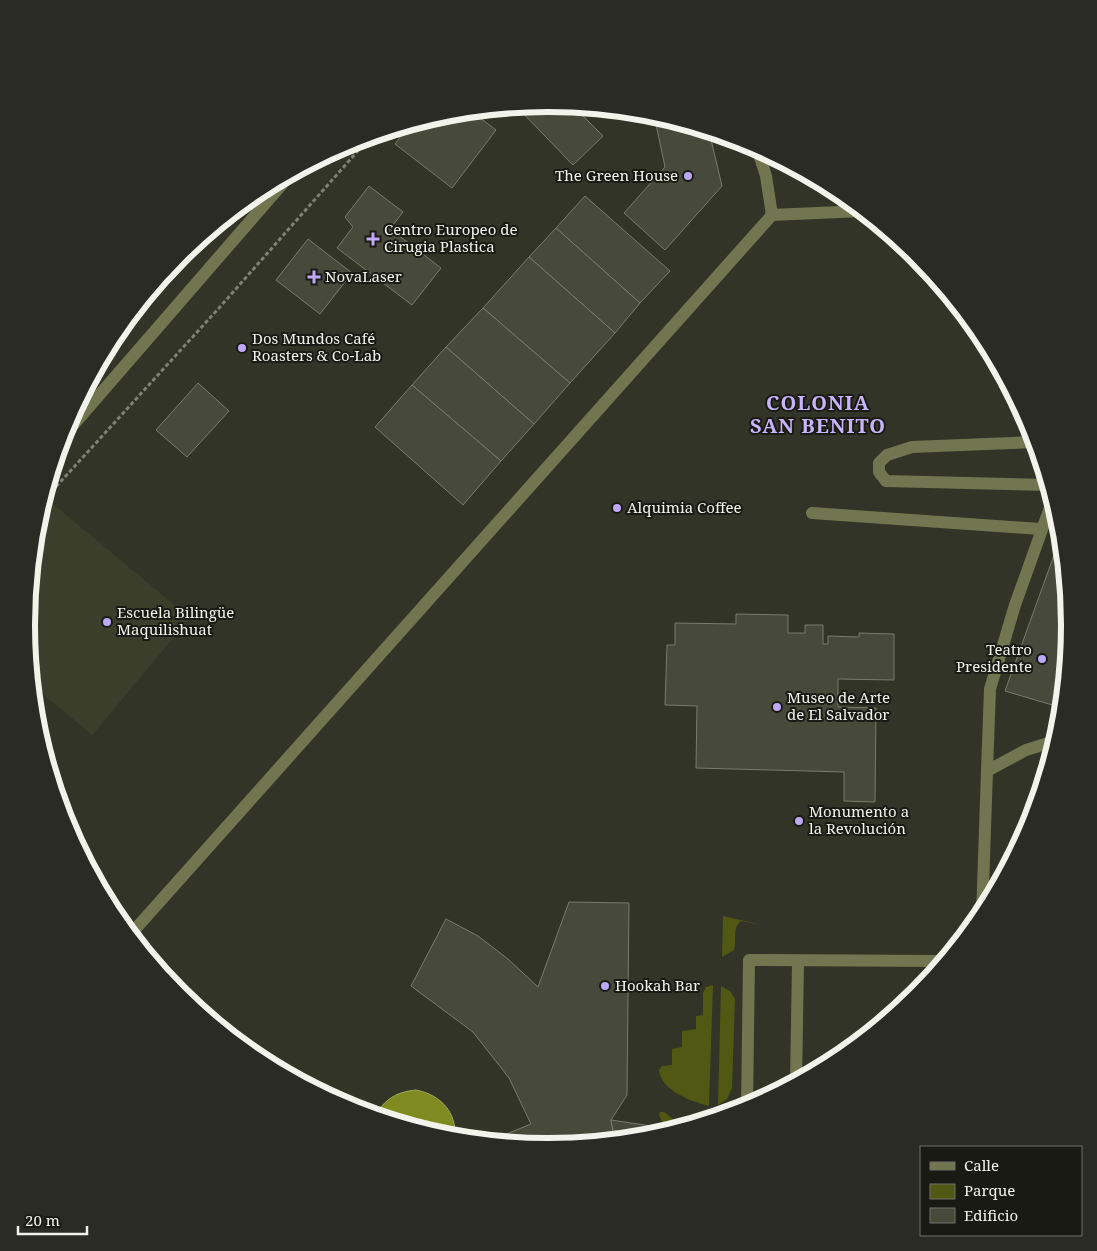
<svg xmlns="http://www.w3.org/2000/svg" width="1097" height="1251" font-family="'Noto Serif',serif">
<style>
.built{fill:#3b3e2a}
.green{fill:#515813}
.water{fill:#7f8a20;stroke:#a2aa5d}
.building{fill:#47493b;stroke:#797c6c}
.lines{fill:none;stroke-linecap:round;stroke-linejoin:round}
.path{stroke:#7f8175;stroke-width:3;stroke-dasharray:4 2.5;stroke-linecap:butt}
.minor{stroke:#717650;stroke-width:12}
.poi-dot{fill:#bda9f5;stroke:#191a14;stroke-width:2}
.labels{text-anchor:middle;stroke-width:4;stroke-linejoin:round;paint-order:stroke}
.poi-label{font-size:15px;fill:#f2f4eb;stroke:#191a14;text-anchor:start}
.district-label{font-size:20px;font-weight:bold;letter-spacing:1px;fill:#c7b5fc;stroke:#191a14}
.rim{fill:none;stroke:#f2f4eb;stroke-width:6}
</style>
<rect width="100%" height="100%" fill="#313426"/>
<!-- built -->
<polygon class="built" points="53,504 190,618 92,735 32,685 26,626 36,523"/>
<!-- green -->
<g class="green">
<path d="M723 916 762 925 741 921C732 928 737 940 734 950L722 957Z"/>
<path d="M713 985 709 1106C691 1101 661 1091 659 1070L662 1066 672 1065V1049L682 1047V1031L696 1029V1016L703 1015V993L706 987Z"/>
<polygon points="721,986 730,991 735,999 732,1088 727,1099 718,1105"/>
<polygon points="660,1112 664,1112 684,1128 665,1133 665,1128 659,1115"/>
</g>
<!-- water -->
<path class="water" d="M416 1090C441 1095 457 1112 455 1139L375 1116C385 1099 396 1092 416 1090Z"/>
<!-- building -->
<g class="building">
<polygon points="549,103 573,106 603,136 573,165 516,106"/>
<polygon points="471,111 496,130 452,188 395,144 410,124 447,113"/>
<polygon points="654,115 709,131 722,186 665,250 624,213 665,167"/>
<polygon points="369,186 403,212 390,229 441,268 412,305 337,248 353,227 345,217"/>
<polygon points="585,196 670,271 640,303 556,228"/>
<polygon points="556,228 640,303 615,333 529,257"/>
<polygon points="308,239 352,273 320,314 276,280"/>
<polygon points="529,257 615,333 570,383 483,308"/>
<polygon points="483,308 570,383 534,424 446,347"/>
<polygon points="446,347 534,424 501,461 412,385"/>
<polygon points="198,383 229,411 187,457 156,430"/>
<polygon points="412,385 501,461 463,505 375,427"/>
<polygon points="1062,533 1071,626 1061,721 1059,707 1005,691"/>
<polygon points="736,614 788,615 788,633 805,633 805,625 823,625 823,644 828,644 828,636 859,637 859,633 894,634 894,680 838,679 838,707 876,708 875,802 844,801 844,772 696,768 697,706 665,705 667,645 675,645 675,623 736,624"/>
<polygon points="1061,724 1061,728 1056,743 1051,726"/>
<polygon points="569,902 629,903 627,1095 611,1120 615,1141 548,1148 487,1142 531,1124 509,1078 473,1032 411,986 446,919 478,936 508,959 538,987"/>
<polygon points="611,1120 665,1128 665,1133 650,1138 615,1141"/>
</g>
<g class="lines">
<!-- path -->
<polyline class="path" points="43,501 219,308 371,136"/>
<!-- minor -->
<g class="minor">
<polyline points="757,148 766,176 772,215"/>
<polyline points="772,215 863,211"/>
<polyline points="62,438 290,175"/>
<polyline points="1036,442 912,447 887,455 879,463 879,472 886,481 1049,485"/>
<polyline points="1053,499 1015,605 990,689 987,771 1026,750 1055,741"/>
<polyline points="812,513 1041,529"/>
<polyline points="982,916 987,771"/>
<polyline points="130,935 772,215"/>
<polyline points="796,1082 798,962"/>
<polyline points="747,1108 749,960 946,961"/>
</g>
</g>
<!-- markers -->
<g class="poi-dot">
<circle cx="688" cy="176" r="5"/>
<path d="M370.5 231.5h5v5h5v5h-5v5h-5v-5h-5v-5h5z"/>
<path d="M311.5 269.5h5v5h5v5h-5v5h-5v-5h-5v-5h5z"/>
<circle cx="242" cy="348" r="5"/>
<circle cx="617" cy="508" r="5"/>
<circle cx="107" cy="622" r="5"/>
<circle cx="1042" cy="659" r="5"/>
<circle cx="777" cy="707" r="5"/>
<circle cx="799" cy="821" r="5"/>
<circle cx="605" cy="986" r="5"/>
</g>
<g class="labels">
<!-- poi labels -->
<g class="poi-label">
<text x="678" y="181" text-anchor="end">The Green House</text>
<text x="384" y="235">Centro Europeo de<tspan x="384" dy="17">Cirugia Plastica</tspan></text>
<text x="325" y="282">NovaLaser</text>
<text x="252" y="344">Dos Mundos Café<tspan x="252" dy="17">Roasters &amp; Co-Lab</tspan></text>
<text x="627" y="513">Alquimia Coffee</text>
<text x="117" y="618">Escuela Bilingüe<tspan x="117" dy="17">Maquilishuat</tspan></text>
<text x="1032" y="655" text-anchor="end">Teatro<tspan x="1032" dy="17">Presidente</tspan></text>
<text x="787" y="703">Museo de Arte<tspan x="787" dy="17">de El Salvador</tspan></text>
<text x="809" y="817">Monumento a<tspan x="809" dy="17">la Revolución</tspan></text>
<text x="615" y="991">Hookah Bar</text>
</g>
<!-- district labels -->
<g class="district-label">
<text x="818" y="410">COLONIA<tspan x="818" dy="23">SAN BENITO</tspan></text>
</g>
</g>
<!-- crop -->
<path d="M0 0H1097V1251H0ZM35 625a513 513 0 1 1 1026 0a513 513 0 1 1-1026 0Z" fill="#2a2b25" fill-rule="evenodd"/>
<path class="rim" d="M35 625a513 513 0 1 1 1026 0a513 513 0 1 1-1026 0Z"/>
<!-- legend -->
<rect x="920" y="1146" width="162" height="90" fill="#191a14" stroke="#70716a"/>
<rect x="930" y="1162" width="25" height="8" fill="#717650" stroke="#70716a"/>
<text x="964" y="1171" font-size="15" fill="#f2f4eb">Calle</text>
<rect x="930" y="1184" width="25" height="15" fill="#515813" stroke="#70716a"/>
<text x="964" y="1196" font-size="15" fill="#f2f4eb">Parque</text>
<rect x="930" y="1208" width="25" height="15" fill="#47493b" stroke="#70716a"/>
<text x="964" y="1221" font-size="15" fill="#f2f4eb">Edificio</text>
<!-- scale -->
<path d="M18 1226v8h69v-8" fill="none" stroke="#f2f4eb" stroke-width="2.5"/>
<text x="25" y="1226" font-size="15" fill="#f2f4eb" stroke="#191a14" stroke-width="4" paint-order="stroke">20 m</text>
</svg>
